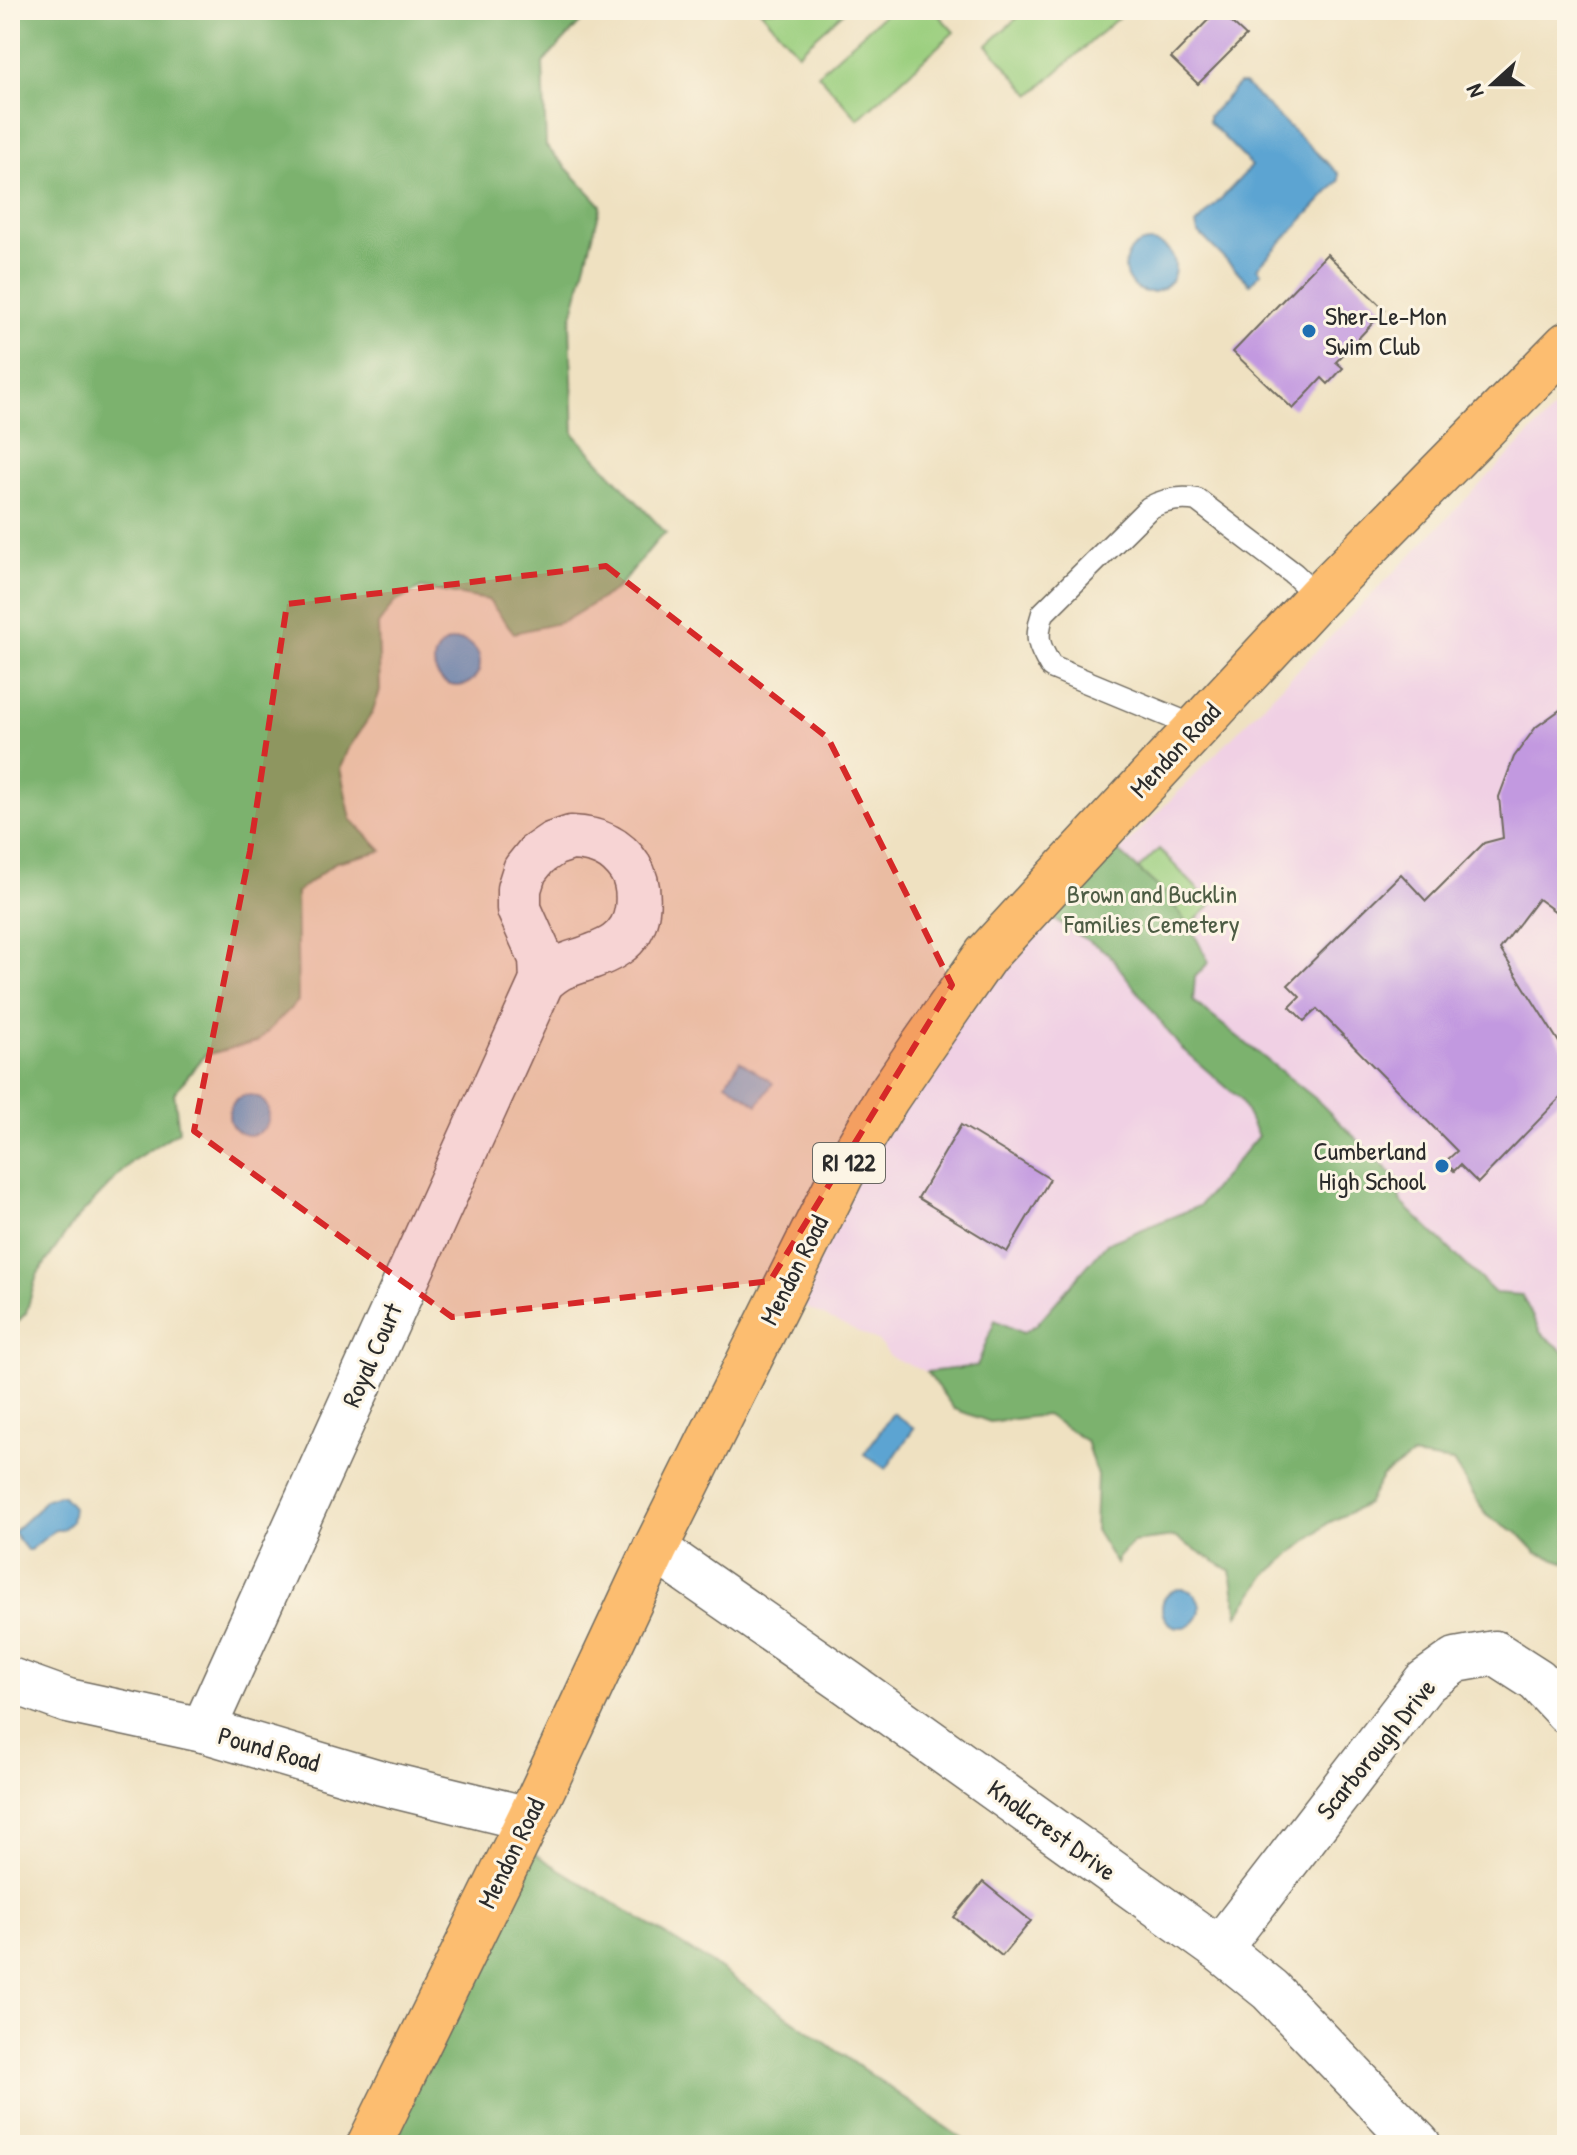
<svg xmlns="http://www.w3.org/2000/svg" width="1577" height="2155" font-family="'Patrick Hand',sans-serif">
<style>
.built{fill:#f0d0e4}
.green{fill:#9bcf7f;stroke:#637d55;stroke-width:2}
.forest{fill:#7cb26e;stroke:#546e4c;stroke-width:2}
.water{fill:#5ca4d2;stroke:#44687e;stroke-width:2}
.building{fill:#c299e0}
.lines{fill:none;stroke-linecap:round;stroke-linejoin:round}
.service-casing{stroke:#706b60;stroke-width:25}
.minor-casing{stroke:#706b60;stroke-width:47}
.tertiary-casing{stroke:#706b60;stroke-width:47}
.primary-casing{stroke:#706b60;stroke-width:47}
.service{stroke:#fff;stroke-width:22}
.minor{stroke:#fff;stroke-width:44}
.tertiary{stroke:#fff;stroke-width:44}
.primary{stroke:#fcbd6f;stroke-width:44}
.marked{fill:#d62828;fill-opacity:0.2;stroke:#d62828;stroke-width:6;stroke-dasharray:16 10;stroke-linejoin:round}
.poi-dot{fill:#1f6fb2;stroke:#fcf5e5;stroke-width:3}
.labels{text-anchor:middle;stroke-width:6;stroke-linejoin:round;paint-order:stroke}
.shield{fill:#fcf5e5;stroke:#6a6863;stroke-width:2}
.shield-label{font-size:24px;font-weight:bold;fill:#2b2b2b}
.poi-label{font-size:26px;fill:#2b2b2b;stroke:#fcf5e5;text-anchor:start}
.street-label{font-size:26px;fill:#2b2b2b;stroke:#fcf5e5}
.park-label{font-size:26px;fill:#4d5c44;stroke:#fcf5e5}
</style>
<rect width="100%" height="100%" fill="#fcf5e5"/>
<filter id="ink" filterUnits="userSpaceOnUse"><feTurbulence type="fractalNoise" baseFrequency=".0125" numOctaves="2"/><feDisplacementMap in="SourceGraphic" scale="16" xChannelSelector="R" yChannelSelector="G"/><feConvolveMatrix kernelMatrix="1 2 1 2 8 2 1 2 1" color-interpolation-filters="sRGB"/></filter>
<filter id="wash" filterUnits="userSpaceOnUse"><feTurbulence type="fractalNoise" baseFrequency=".006" numOctaves="4" result="noise"/><feDisplacementMap in="SourceGraphic" scale="32" xChannelSelector="R" yChannelSelector="G"/><feGaussianBlur stdDeviation="1.8" result="paint"/><feColorMatrix in="noise" values="0 0 0 0 0 0 0 0 0 0 0 0 0 0 0 0 0 1.4 0 .05"/><feComposite in="paint" operator="in"/></filter>
<g filter="url(#wash)">
<rect width="100%" height="100%" fill="#efe1c1"/>
<!-- built -->
<g class="built">
<polygon points="1567,396 1567,1429 1069,903"/>
<polygon points="1037,909 1108,953 1180,1047 1240,1099 1258,1136 1199,1206 1106,1244 1037,1324 1023,1333 995,1320 977,1366 927,1372 891,1357 879,1342 792,1301 832,1211"/>
</g>
<!-- green -->
<g class="green">
<polygon points="760,10 846,10 798,53"/>
<polygon points="889,10 934,10 954,32 858,119 818,74"/>
<polygon points="1026,10 1114,10 1120,16 1031,95 987,45"/>
<polygon points="1159,849 1212,904 1149,965 1096,910"/>
</g>
<!-- forest -->
<g class="forest">
<polygon points="10,10 592,10 543,63 546,146 601,205 570,324 574,434 666,533 659,538 617,589 563,622 514,633 488,600 421,588 394,603 378,625 380,691 372,713 347,751 340,768 351,819 382,851 336,862 296,893 298,1001 257,1042 205,1055 174,1093 179,1131 132,1161 74,1222 37,1275 26,1313 10,1330"/>
<polygon points="1098,833 1167,895 1194,934 1209,962 1195,977 1193,1001 1316,1099 1397,1179 1400,1201 1495,1293 1522,1295 1540,1332 1567,1354 1567,1563 1537,1553 1518,1533 1487,1516 1453,1462 1412,1456 1382,1477 1367,1504 1328,1523 1266,1575 1238,1615 1231,1571 1174,1537 1133,1542 1118,1558 1116,1564 1095,1530 1097,1476 1086,1441 1046,1415 990,1422 954,1409 927,1372 977,1366 995,1320 1023,1333 1037,1324 1106,1244 1199,1206 1258,1136 1240,1099 1180,1047 1108,953 1037,909"/>
<polygon points="522,1846 719,1968 971,2145 395,2145 448,2002"/>
</g>
<!-- water -->
<g class="water">
<polygon points="1239,84 1244,84 1339,174 1339,181 1257,268 1261,273 1250,284 1198,232 1196,225 1252,166 1209,122 1209,116"/>
<circle cx="1150" cy="267" r="25"/>
<circle cx="457" cy="663" r="23"/>
<polygon points="740,1061 773,1083 758,1105 726,1083"/>
<circle cx="249" cy="1115" r="20"/>
<polygon points="893,1413 914,1428 886,1469 864,1454"/>
<polygon points="58,1495 63,1496 73,1507 71,1522 62,1530 55,1530 30,1550 27,1550 13,1532 38,1509 44,1500"/>
<circle cx="1181" cy="1608" r="19"/>
</g>
<g id="blocks">
<!-- building -->
<g class="building">
<polygon points="1218,10 1246,36 1198,84 1171,58"/>
<polygon points="1327,254 1385,310 1336,362 1343,368 1328,384 1322,378 1293,409 1233,352"/>
<polygon points="1567,705 1567,920 1538,899 1500,949 1567,1055 1567,1102 1561,1097 1478,1183 1460,1165 1454,1171 1445,1162 1457,1151 1317,1009 1304,1021 1290,1007 1300,997 1288,985 1401,874 1426,901 1484,843 1503,838 1499,797 1514,757 1536,727"/>
<polygon points="961,1125 1050,1179 1007,1252 918,1198"/>
<polygon points="983,1882 1031,1921 1002,1956 954,1917"/>
</g>
</g>
</g>
<g filter="url(#ink)">
<use href="#blocks" fill-opacity="0" stroke="#706b60" stroke-width="2"/>
<g class="lines">
<!-- service casing -->
<g class="service-casing">
<path id="service" d="M1196 727 1051 667C1038 645 1035 638 1043 613L1149 508C1164 500 1180 497 1197 500L1294 574 1318 597"/>
</g>
<!-- minor casing -->
<g class="minor-casing">
<g id="minor">
<path d="M571 838C596 839 616 846 630 868 638 881 639 894 637 910 632 950 593 955 562 967 555 970 548 976 542 981L541 958 519 909V889L525 870 537 855 553 844Z"/>
<polyline points="655,1549 848,1683 1219,1949 1270,1990 1419,2145"/>
<polyline points="203,1730 542,981"/>
<polyline points="1219,1949 1425,1682 1456,1660 1495,1653 1537,1680 1567,1712"/>
</g>
</g>
<!-- tertiary casing -->
<g class="tertiary-casing">
<polyline id="tertiary" points="10,1680 68,1701 203,1730 382,1783 529,1819"/>
</g>
<!-- primary casing -->
<g class="primary-casing">
<polyline id="primary" points="369,2145 529,1819 655,1549 842,1174 887,1098 919,1051 986,955 1043,893 1318,597 1567,344"/>
</g>
<!-- service -->
<use href="#service" class="service"/>
<!-- minor -->
<use href="#minor" class="minor"/>
<!-- tertiary -->
<use href="#tertiary" class="tertiary"/>
<!-- primary -->
<use href="#primary" class="primary"/>
</g>
</g>
<!-- marked area -->
<path class="marked" d="M606 566 828 738 952 985 770 1281 452 1317 194 1131 250 851 287 604Z"/>
<!-- markers -->
<g class="poi-dot">
<circle cx="1309" cy="331" r="8"/>
<circle cx="1442" cy="1166" r="8"/>
</g>
<g class="labels">
<!-- shield labels -->
<rect class="shield" x="813" y="1143" width="72" height="40" rx="6"/>
<g class="shield-label">
<text x="849" y="1171">RI 122</text>
</g>
<!-- poi labels -->
<g class="poi-label">
<text x="1325" y="325">Sher-Le-Mon<tspan x="1325" dy="30">Swim Club</tspan></text>
<text x="1426" y="1160" text-anchor="end">Cumberland<tspan x="1426" dy="30">High School</tspan></text>
</g>
<!-- street labels -->
<g class="street-label">
<text transform="translate(1175 750) rotate(-47)" y="9">Mendon Road</text>
<text transform="translate(794 1270) rotate(-63)" y="9">Mendon Road</text>
<text transform="translate(372 1355) rotate(-66)" y="9">Royal Court</text>
<text transform="translate(269 1749) rotate(16)" y="9">Pound Road</text>
<text transform="translate(1376 1749) rotate(-51)" y="9">Scarborough Drive</text>
<text transform="translate(1052 1830) rotate(36)" y="9">Knollcrest Drive</text>
<text transform="translate(511 1853) rotate(-64)" y="9">Mendon Road</text>
</g>
<!-- park labels -->
<g class="park-label">
<text x="1152" y="903">Brown and Bucklin<tspan x="1152" dy="30">Families Cemetery</tspan></text>
</g>
</g>
<!-- margin -->
<rect width="1577" height="2155" fill="none" stroke="#fcf5e5" stroke-width="40"/>
<!-- north arrow -->
<g transform="translate(1493 84) rotate(249)" stroke="#fcf5e5" stroke-width="6" paint-order="stroke">
<path d="M0-6L14 30L0 20L-14 30Z" fill="#2b2b2b"/>
<text y="-12" font-size="22" font-weight="bold" text-anchor="middle" fill="#2b2b2b">N</text>
</g>
</svg>
